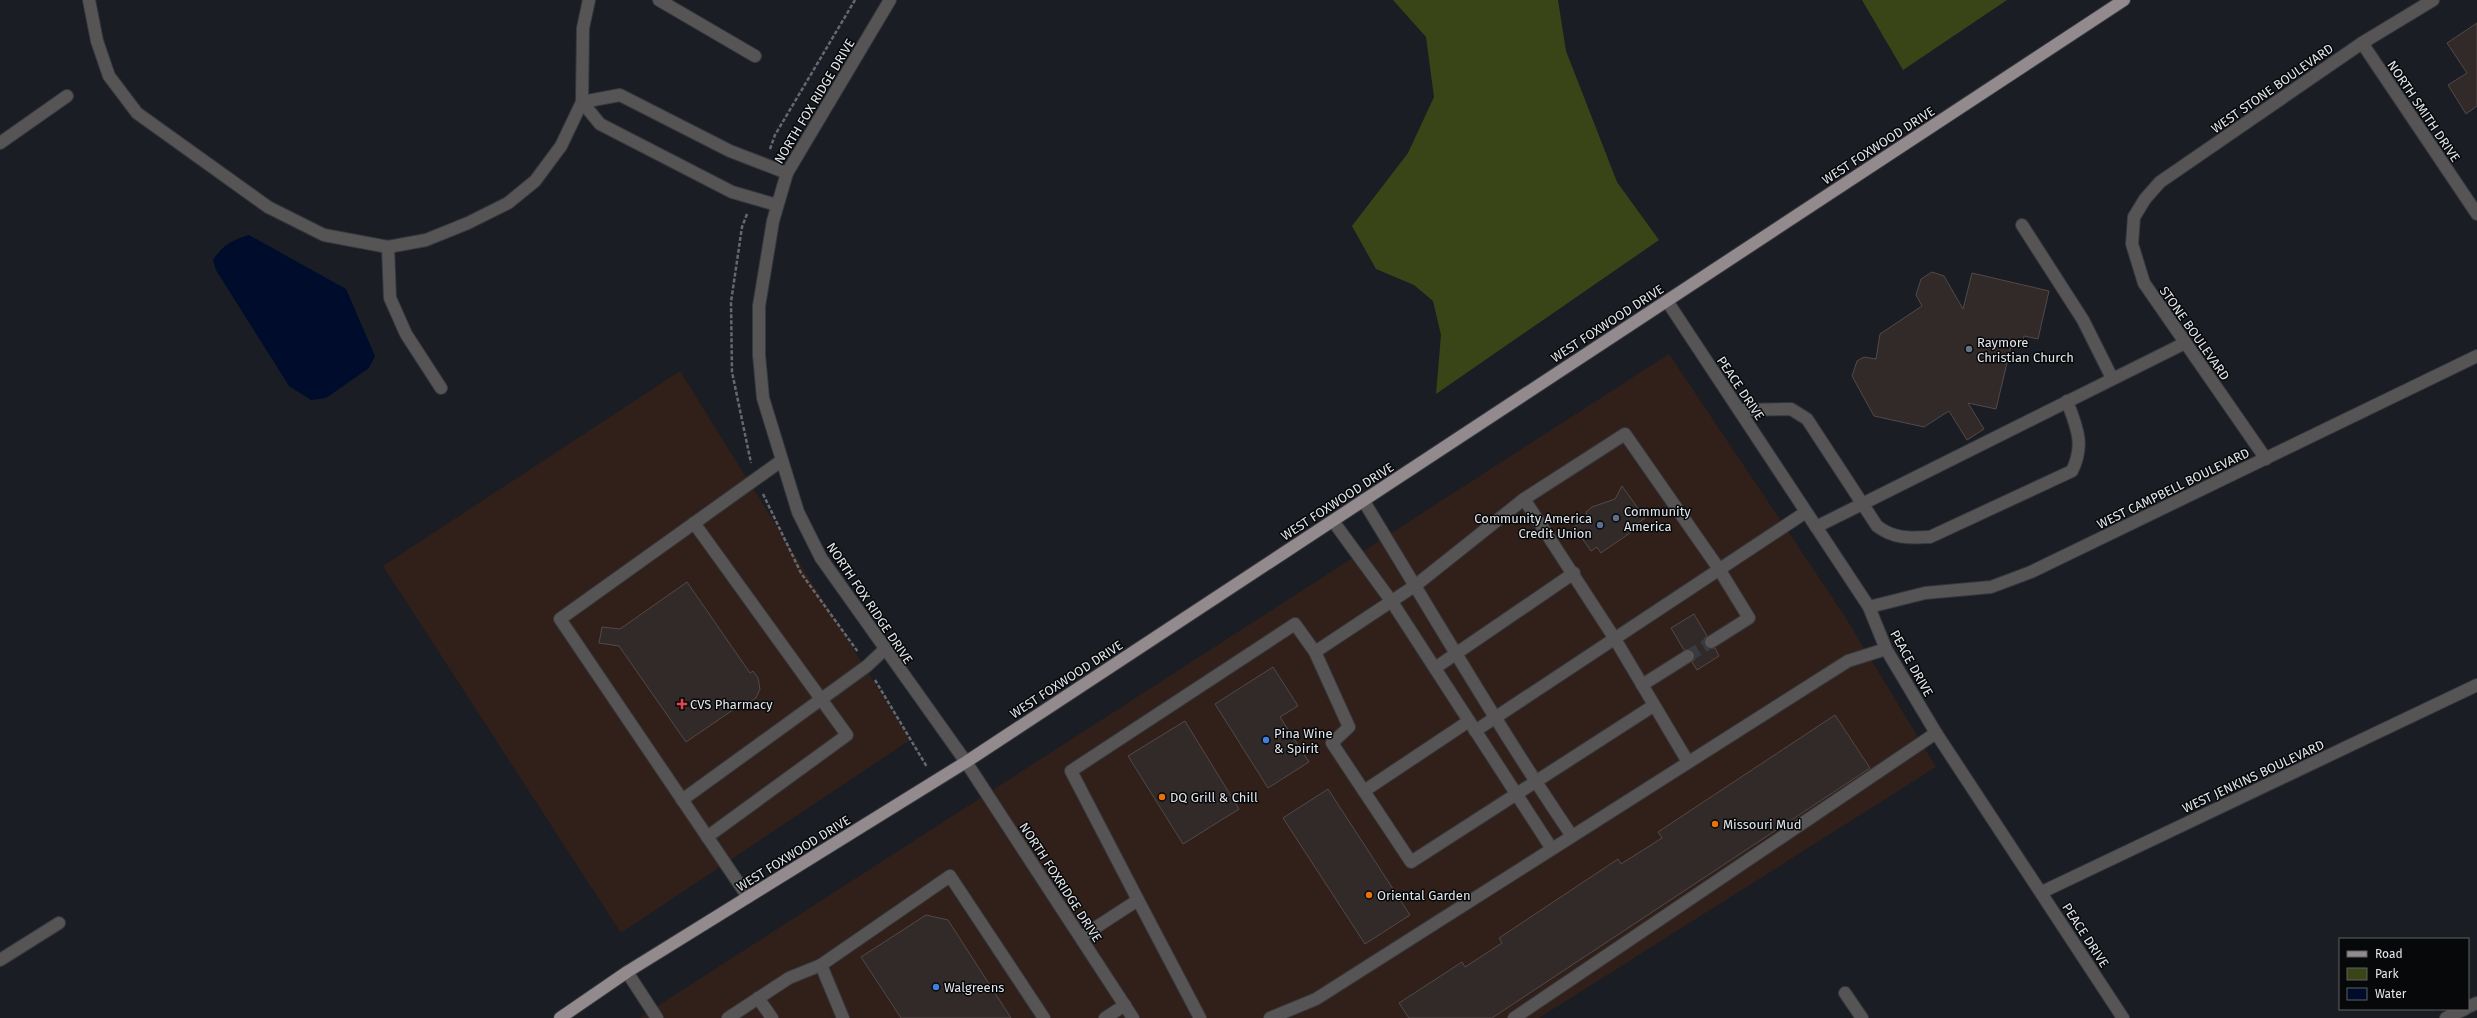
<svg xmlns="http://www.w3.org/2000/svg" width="2477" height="1018" font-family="'Fira Sans',sans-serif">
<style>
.commercial{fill:#312019}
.green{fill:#394516}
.water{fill:#000c2c}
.building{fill:#322a29;stroke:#524948}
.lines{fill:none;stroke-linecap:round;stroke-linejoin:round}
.minor-tunnel{stroke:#383b41;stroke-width:12;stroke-dasharray:12 6;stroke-linecap:butt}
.minor-casing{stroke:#36393f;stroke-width:14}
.major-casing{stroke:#36393f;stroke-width:14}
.path{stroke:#65686d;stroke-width:2.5;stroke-dasharray:4 2;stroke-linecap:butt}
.minor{stroke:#575455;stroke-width:12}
.major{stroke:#928a8d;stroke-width:12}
.worship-dot{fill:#6b7280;stroke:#06080a;stroke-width:1.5}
.service-dot{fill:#5c6f8a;stroke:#06080a;stroke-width:1.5}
.health-dot{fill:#e0444e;stroke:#06080a;stroke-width:1.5}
.shop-dot{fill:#3f7fe0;stroke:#06080a;stroke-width:1.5}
.food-dot{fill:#e8710a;stroke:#06080a;stroke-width:1.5}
.labels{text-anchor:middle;stroke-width:3;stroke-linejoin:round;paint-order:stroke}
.street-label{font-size:13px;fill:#e2e5e9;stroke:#06080a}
.poi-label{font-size:13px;fill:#e2e5e9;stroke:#06080a;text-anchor:start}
</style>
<rect width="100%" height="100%" fill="#1a1d23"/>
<!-- commercial -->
<g class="commercial">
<polygon points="1669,354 1844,615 1936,767 1539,1018 639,1018"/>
<polygon points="680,371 910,740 621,933 383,566"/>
</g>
<!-- green -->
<g class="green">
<polygon points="1393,0 1558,0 1566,51 1617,182 1659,240 1436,394 1441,335 1433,301 1414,285 1376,269 1352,226 1408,153 1434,97 1426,37"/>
<polygon points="1862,0 2007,0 1903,70"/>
</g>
<!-- water -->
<path class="water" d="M249 235 346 289 375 356 369 368 326 398 311 400 289 386 216 270 213 260C222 246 232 240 249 235Z"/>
<!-- building -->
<g class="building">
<polygon points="2477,23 2477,106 2466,114 2448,85 2467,73 2447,43"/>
<polygon points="1932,272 1944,276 1963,309 1972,273 2049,291 2038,339 2024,336 2022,344 2012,342 1996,409 1968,403 1984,429 1967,440 1949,411 1924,427 1874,416 1852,376 1857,361 1864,357 1876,359 1880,334 1922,306 1916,295 1921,279"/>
<polygon points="1622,486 1645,518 1635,525 1637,528 1601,553 1597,547 1591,551 1574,527 1587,518 1586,512 1592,507 1615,499"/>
<polygon points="687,582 750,673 753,671 758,678 760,689 756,698 748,703 746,701 686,742 619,646 599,643 602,627 620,629"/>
<polygon points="1694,614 1707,636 1704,639 1704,646 1708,649 1715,648 1719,656 1697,670 1692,662 1695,659 1695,652 1691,649 1684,650 1671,628"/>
<polygon points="1273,667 1298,706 1280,717 1309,762 1268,788 1215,704"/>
<polygon points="1835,715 1870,768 1492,1018 1409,1018 1399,1003 1462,962 1465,967 1502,943 1499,938 1618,859 1621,864 1662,838 1658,832"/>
<polygon points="1185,721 1239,809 1183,844 1128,756"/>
<polygon points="1328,789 1410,915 1365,944 1283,818"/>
<polygon points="926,915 948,920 1011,1018 901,1018 861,957"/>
</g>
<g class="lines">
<!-- minor-tunnel -->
<polyline class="minor-tunnel" points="1688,656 1711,642"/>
<!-- minor casing -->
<g class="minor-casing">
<g id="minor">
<polyline points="89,0 97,41 109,76 137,113 268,207 324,235 388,247 426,240 468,223 508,203 535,181 561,146 582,102 583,28 589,0"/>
<polyline points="659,0 755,56"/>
<polyline points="890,0 787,173 773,221 759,306 759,355 763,398 798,512 821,558 966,762 1133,1018"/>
<polyline points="2362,43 2477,214"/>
<polyline points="582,102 600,124 732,192 777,205"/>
<polyline points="582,102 620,95 730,151 787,173"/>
<polyline points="0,143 67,96"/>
<polyline points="2022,225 2083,320 2112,378"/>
<polyline points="388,247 390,298 406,334 441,388"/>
<polyline points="1667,301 1869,607 1886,649 1936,733 2123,1018"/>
<path d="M1739 410 1791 409 1807 419 1877 526C1894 539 1909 538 1930 537L2072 471C2085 444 2077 428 2067 401"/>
<polyline points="2266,459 2144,283 2132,244 2134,217 2145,199 2160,182 2362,43 2433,0"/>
<polyline points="1524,499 1625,434 1719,569 1749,618 1711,642"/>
<path d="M1363 500C1432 613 1498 727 1572 836"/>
<polyline points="1333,521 1392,602 1552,849"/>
<polyline points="694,523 847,735 707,837"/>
<polyline points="1816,527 2185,343"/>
<polyline points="1869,607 1925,593 1991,587 2031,572 2477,356"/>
<polyline points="1315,652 1349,727 1332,743 1411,862 1653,706"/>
<polyline points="1435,668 1574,573"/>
<polyline points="1642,685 1688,656"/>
<polyline points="1475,731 1806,512"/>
<polyline points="1364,791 1469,721"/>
<polyline points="682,800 867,666 884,650"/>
<polyline points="2042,892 2477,685"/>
<polyline points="748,897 560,619 781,461"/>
<polyline points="1138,900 1200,1018"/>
<polyline points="1081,937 1138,900 1071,771 1295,624 1315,652 1416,585 1524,499 1615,639 1688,762"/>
<polyline points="0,960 59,923"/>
<polyline points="821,965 843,1018"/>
<polyline points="627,972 657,1018"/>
<polyline points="1845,993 1862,1018"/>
<polyline points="758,998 772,1018"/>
<polyline points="2468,1007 2477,1003"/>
<polyline points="728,1018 789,978 821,965 950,876 1044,1018"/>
<polyline points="1105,1018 1125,1005"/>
<polyline points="1270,1018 1316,999 1848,661 1886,649"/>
<polyline points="1514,1018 1936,733"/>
<polyline points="2446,1018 2465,1009"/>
</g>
</g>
<!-- major casing -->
<g class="major-casing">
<polyline id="major" points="560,1018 627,972 966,762 2124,0"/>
</g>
<!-- path -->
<g class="path">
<polyline points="770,149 775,135 855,0"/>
<polyline points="747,214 742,227 731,302 732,372 751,463"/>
<polyline points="763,494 801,573 858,652"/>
<polyline points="875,680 927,767"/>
</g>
<!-- minor -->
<use href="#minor" class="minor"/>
<!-- major -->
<use href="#major" class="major"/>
</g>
<!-- markers -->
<circle class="worship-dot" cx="1969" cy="349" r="4"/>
<g class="service-dot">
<circle cx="1616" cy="518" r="4"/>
<circle cx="1600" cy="525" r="4"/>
</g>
<path class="health-dot" d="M680 698h4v4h4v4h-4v4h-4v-4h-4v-4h4z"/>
<g class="shop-dot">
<circle cx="1266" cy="740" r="4"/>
<circle cx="936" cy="987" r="4"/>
</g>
<g class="food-dot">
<circle cx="1162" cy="797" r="4"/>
<circle cx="1715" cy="824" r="4"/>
<circle cx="1369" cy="895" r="4"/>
</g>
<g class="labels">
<!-- street labels -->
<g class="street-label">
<text transform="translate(2272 88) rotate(-35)" y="5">WEST STONE BOULEVARD</text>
<text transform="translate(814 101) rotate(-59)" y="5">NORTH FOX RIDGE DRIVE</text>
<text transform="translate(2424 111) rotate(56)" y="5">NORTH SMITH DRIVE</text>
<text transform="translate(1878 145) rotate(-33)" y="5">WEST FOXWOOD DRIVE</text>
<text transform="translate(1607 323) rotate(-33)" y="5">WEST FOXWOOD DRIVE</text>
<text transform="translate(2195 333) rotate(55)" y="5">STONE BOULEVARD</text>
<text transform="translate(1741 388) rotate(56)" y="5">PEACE DRIVE</text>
<text transform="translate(2173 488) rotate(-26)" y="5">WEST CAMPBELL BOULEVARD</text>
<text transform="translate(1337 501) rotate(-33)" y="5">WEST FOXWOOD DRIVE</text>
<text transform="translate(870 603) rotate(56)" y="5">NORTH FOX RIDGE DRIVE</text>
<text transform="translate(1912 663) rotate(61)" y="5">PEACE DRIVE</text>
<text transform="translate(1066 679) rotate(-33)" y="5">WEST FOXWOOD DRIVE</text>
<text transform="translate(2253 776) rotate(-25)" y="5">WEST JENKINS BOULEVARD</text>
<text transform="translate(793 853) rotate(-32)" y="5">WEST FOXWOOD DRIVE</text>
<text transform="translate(1061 882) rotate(57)" y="5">NORTH FOXRIDGE DRIVE</text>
<text transform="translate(2086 935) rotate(57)" y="5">PEACE DRIVE</text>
</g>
<!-- poi labels -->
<g class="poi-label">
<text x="1977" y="347">Raymore<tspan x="1977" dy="15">Christian Church</tspan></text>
<text x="1624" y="516">Community<tspan x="1624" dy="15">America</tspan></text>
<text x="1592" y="523" text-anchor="end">Community America<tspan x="1592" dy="15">Credit Union</tspan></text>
<text x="690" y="709">CVS Pharmacy</text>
<text x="1274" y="738">Pina Wine<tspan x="1274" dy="15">&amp; Spirit</tspan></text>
<text x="1170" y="802">DQ Grill &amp; Chill</text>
<text x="1723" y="829">Missouri Mud</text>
<text x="1377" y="900">Oriental Garden</text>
<text x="944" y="992">Walgreens</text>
</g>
</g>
<!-- legend -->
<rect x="2339" y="938" width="130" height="72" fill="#06080a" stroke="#5e6063"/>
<rect x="2347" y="951" width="20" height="6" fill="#928a8d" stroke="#5e6063"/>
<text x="2375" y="958" font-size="12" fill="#e2e5e9">Road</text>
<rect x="2347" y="968" width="20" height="12" fill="#394516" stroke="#5e6063"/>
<text x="2375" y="978" font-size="12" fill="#e2e5e9">Park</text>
<rect x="2347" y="988" width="20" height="12" fill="#000c2c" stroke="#5e6063"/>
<text x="2375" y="998" font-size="12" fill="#e2e5e9">Water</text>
</svg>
